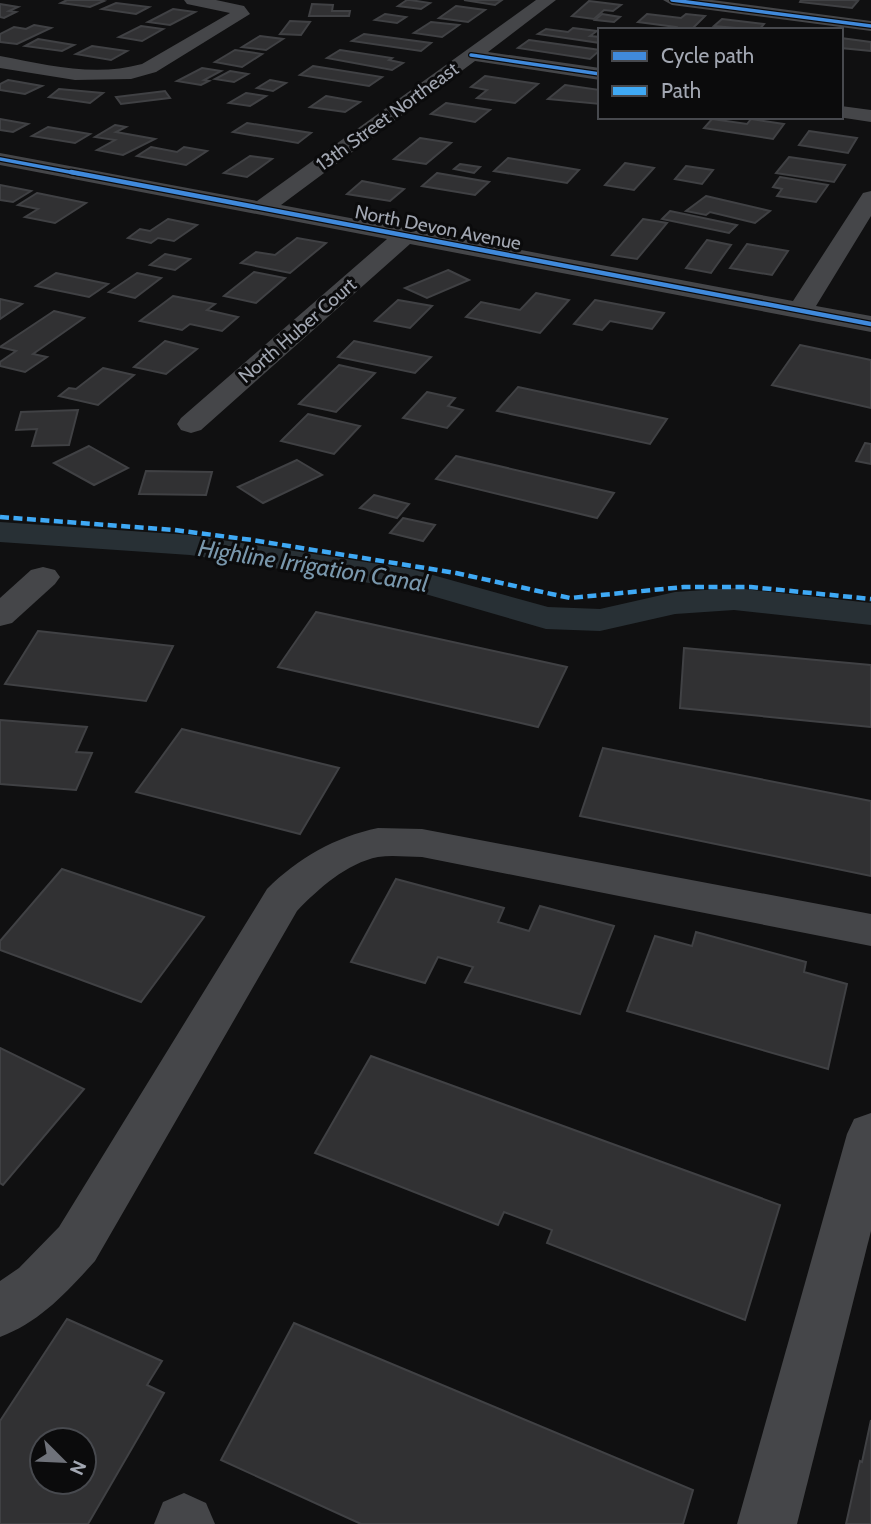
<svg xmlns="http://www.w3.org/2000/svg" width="871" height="1524" font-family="Cabin,sans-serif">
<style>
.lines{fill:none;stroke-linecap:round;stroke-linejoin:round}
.canal{fill:#283035;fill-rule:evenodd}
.building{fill:#313133;stroke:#404144;stroke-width:2;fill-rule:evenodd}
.minor{fill:#454649;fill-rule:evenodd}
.quiet{stroke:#3fa9f5;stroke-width:4.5;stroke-dasharray:9 4.5;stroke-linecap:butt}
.cycleway-far1-casing{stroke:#0b0b0c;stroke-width:6}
.cycleway-casing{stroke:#0b0b0c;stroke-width:7}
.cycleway-far1{stroke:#408adc;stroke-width:3.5}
.cycleway{stroke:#408adc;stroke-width:4.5}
.labels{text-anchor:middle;stroke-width:6;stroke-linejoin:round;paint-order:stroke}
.far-street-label{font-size:19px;fill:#a2a7b2;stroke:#0b0b0c}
.water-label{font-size:24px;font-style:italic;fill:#7997ac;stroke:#0b0b0c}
</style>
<rect width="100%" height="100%" fill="#101011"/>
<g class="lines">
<!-- canal -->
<polygon class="canal" points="0,522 190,535 411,569 548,607 600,609 675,592 734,588 871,603 871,625 734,610 675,614 600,631 546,629 408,589 190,555 0,542"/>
</g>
<!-- building -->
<g class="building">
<polygon points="67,0 100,0 104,1 90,7 61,3"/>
<polygon points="407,0 410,0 430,3 421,9 398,6"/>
<polygon points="464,0 502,0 495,5"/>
<polygon points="801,0 853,0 858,1 852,8 800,2"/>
<polygon points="589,1 621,5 613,11 604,10 594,19 572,16"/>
<polygon points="116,3 149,7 136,14 102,9"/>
<polygon points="0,4 18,7 9,11 16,12 4,18 0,17"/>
<polygon points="312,4 333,5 332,11 350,11 349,16 309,16"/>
<polygon points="456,6 485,10 468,22 439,18"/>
<polygon points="173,9 195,12 170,25 148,22"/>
<polygon points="385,14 406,17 397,23 375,20"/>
<polygon points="602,14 620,17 614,22 595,20"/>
<polygon points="647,14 681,18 686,14 705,16 691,30 673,30 676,27 638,22"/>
<polygon points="722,19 764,24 759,30 714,26"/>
<polygon points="290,21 310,22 301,35 280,34"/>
<polygon points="431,22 459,25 442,37 414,33"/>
<polygon points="34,25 51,28 17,44 0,42 0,34 14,27 26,29"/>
<polygon points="141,26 163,29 142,41 119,37"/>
<polygon points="573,28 597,31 590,36 600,37 600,43 538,34 546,29 568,32"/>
<polygon points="364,34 431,43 421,51 352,41"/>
<polygon points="260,36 283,39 266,50 242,47"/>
<polygon points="841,38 871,42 871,51 841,48"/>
<polygon points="38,39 74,45 62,51 25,46"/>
<polygon points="529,40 600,50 590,59 518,48"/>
<polygon points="92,46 127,51 111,60 76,54"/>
<polygon points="235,50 262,54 242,67 215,62"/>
<polygon points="340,50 392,58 389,60 403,63 392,70 327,58"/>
<polygon points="313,66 382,77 369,86 300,75"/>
<polygon points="202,68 221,71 204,80 209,81 201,85 177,81"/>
<polygon points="230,71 248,74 234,82 215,79"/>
<polygon points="485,76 538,84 515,103 477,98 487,90 471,87"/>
<polygon points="8,80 42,86 25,94 0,90 0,84"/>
<polygon points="270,80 286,83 273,91 257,88"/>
<polygon points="565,85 600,90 600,104 548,99"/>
<polygon points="59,89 103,93 90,103 49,97"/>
<polygon points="165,91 170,98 121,104 116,97"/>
<polygon points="246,93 266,96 250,106 229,103"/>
<polygon points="326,96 360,102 345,112 310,107"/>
<polygon points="446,103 490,110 475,122 431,114"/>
<polygon points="0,119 28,124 13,132 0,130"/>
<polygon points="712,119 747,124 751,119 784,124 773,139 704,128"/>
<polygon points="247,123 311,133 298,143 233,132"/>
<polygon points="115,125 126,127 116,132 155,139 123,155 97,150 115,140 95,137"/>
<polygon points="48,127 90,134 75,143 32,136"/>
<polygon points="809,131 857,138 848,153 799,145"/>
<polygon points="420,138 451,143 426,164 394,159"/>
<polygon points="151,147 177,152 184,147 207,151 186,165 137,156"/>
<polygon points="250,156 272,159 247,177 224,173"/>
<polygon points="789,157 845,165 834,182 776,173"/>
<polygon points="508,158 579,170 567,183 494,171"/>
<polygon points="625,163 654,168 634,190 605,185"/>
<polygon points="460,164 480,167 474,173 454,169"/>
<polygon points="686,166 713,170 702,184 675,179"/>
<polygon points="437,173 489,182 475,195 422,186"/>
<polygon points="780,177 828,185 816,202 777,196 782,189 773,187"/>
<polygon points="362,181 404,189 390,201 347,194"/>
<polygon points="0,185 31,191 13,202 0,200"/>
<polygon points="37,193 86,203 55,223 25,217 38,209 18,205"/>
<polygon points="706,196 770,211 755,223 710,212 706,215 686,211"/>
<polygon points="670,211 737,225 729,233 662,219"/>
<polygon points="168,219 197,225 174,241 158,238 151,243 128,238 140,229 150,231"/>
<polygon points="643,219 667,223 637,259 612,255"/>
<polygon points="297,238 326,243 290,273 241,263 256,252 275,255"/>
<polygon points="707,240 731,245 711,273 686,268"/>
<polygon points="747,244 788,251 772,275 730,268"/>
<polygon points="165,254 190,259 175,270 150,265"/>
<polygon points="448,270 469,280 427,298 405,288"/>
<polygon points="254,272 285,278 256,303 224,296"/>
<polygon points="56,273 108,284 89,297 36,286"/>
<polygon points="137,273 161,278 135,298 109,292"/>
<polygon points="536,293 569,300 540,333 466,317 481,302 520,310"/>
<polygon points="173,296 215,304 207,310 238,317 222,331 190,324 182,330 140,321"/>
<polygon points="0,299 22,304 0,319"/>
<polygon points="398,300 432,306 410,328 375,321"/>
<polygon points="595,300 664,313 652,329 610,321 602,330 574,324"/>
<polygon points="54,311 84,318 33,354 47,357 25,372 0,366 0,362 16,351 0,347"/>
<polygon points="165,341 197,349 166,374 134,367"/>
<polygon points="354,341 431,357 415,373 338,357"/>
<polygon points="800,345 871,360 871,408 772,385"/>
<polygon points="339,365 375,373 336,412 299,404"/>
<polygon points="103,368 134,375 98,405 59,396 69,388 76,389"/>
<polygon points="518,387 667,419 650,444 497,411"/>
<polygon points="427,392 455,398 448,406 463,410 447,428 403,418"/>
<polygon points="78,410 69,445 32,446 37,429 16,430 21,412"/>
<polygon points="308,414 360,426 334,454 281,441"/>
<polygon points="865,443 871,444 871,464 856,461"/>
<polygon points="89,446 128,468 94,485 54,463"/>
<polygon points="456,456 614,493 597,518 436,479"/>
<polygon points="297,460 322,475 263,503 238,487"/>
<polygon points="146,471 212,472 206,495 139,494"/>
<polygon points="374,495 409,504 397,518 360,508"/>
<polygon points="403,518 435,525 423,541 390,533"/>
<polygon points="316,612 567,667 538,727 278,667"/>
<polygon points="38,631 173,646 146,701 5,684"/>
<polygon points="684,648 871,665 871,727 680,708"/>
<polygon points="0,720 87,727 76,752 92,753 76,790 0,784"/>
<polygon points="182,729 339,768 300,834 136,792"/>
<polygon points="603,748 871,801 871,876 580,816"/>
<polygon points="62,869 204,917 141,1002 0,950 0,941"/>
<polygon points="396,879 504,908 498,922 529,931 540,906 614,926 580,1014 465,982 473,967 438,957 425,983 351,962"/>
<polygon points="696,932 806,962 804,972 847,984 828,1069 627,1011 655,936 692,946"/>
<polygon points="0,1048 84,1089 3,1185 0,1183"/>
<polygon points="371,1056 780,1205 745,1320 547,1243 552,1230 504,1212 498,1225 315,1153"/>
<path d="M67 1319 162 1361 147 1385 164 1393 88 1524H0V1421ZM42 1440H84V1482H42Z"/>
<polygon points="294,1323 693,1490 683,1524 361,1524 221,1460"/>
<polygon points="871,1420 871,1524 846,1524 860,1461 862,1462"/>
</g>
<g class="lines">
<!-- minor -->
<g class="minor">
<path d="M184 0H216L244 6 250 14 156 72 131 79 75 80 0 68V56C47 65 95 77 142 64L230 13 187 4Z"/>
<polygon points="536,0 556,0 488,52 600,68 600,80 475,61 281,205 793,301 863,193 871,191 871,216 816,306 871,316 871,332 410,244 201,430 191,433 181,430 177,424 181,418 387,239 0,165 0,153 257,201"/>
<polygon points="663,0 712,0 871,21 871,31 672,5"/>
<polygon points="841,106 871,110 871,122 838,117 841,117"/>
<polygon points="43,567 55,570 60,577 55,584 12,623 0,626 0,598 31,570"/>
<path d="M378 828 422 829 871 914V946L422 857C408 857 392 855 378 857 347 863 318 889 297 911L95 1261C67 1292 40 1322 0 1337V1281L19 1268 59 1227 267 889C298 858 335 837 378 828Z"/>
<polygon points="871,1113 871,1231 797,1524 737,1524 847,1134 854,1119"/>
<polygon points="184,1493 206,1503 215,1524 154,1524 163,1502"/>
</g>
<!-- quiet -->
<polyline class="quiet" points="0,517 175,530 252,540 456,573 570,598 684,587 751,587 871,599"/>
<!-- cycleway-far1 casing -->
<g class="cycleway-far1-casing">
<g id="cycleway-far1">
<polyline points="672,0 871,26"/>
<polyline points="471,55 600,74"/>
<polyline points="0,159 80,174"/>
</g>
</g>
<!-- cycleway casing -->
<g class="cycleway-casing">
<polyline id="cycleway" points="71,172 871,324"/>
</g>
<!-- cycleway-far1 -->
<use href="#cycleway-far1" class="cycleway-far1"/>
<!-- cycleway -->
<use href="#cycleway" class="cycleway"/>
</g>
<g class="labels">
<!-- far-street labels -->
<g class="far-street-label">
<text transform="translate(387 116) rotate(-36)" y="7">13th Street Northeast</text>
<text transform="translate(438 227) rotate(11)" y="7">North Devon Avenue</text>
<text transform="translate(297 330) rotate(-41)" y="7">North Huber Court</text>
</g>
<!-- water labels -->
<g class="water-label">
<text transform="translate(313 566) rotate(9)" y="8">Highline Irrigation Canal</text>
</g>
</g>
<!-- legend -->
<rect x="598" y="28" width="245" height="91" fill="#0b0b0c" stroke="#47494e" stroke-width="2"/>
<rect x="612" y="51" width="35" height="10" fill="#408adc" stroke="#47494e" stroke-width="2"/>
<text x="661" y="63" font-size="21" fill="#a2a7b2">Cycle path</text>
<rect x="612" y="86" width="35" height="10" fill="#3fa9f5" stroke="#47494e" stroke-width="2"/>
<text x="661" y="98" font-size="21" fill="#a2a7b2">Path</text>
<!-- north arrow -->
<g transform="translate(63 1461) rotate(114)"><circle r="33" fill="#0b0b0c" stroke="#47494e" stroke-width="2"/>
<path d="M0-5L12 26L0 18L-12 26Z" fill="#6f727a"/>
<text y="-10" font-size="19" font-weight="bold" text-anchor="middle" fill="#a2a7b2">N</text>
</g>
</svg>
